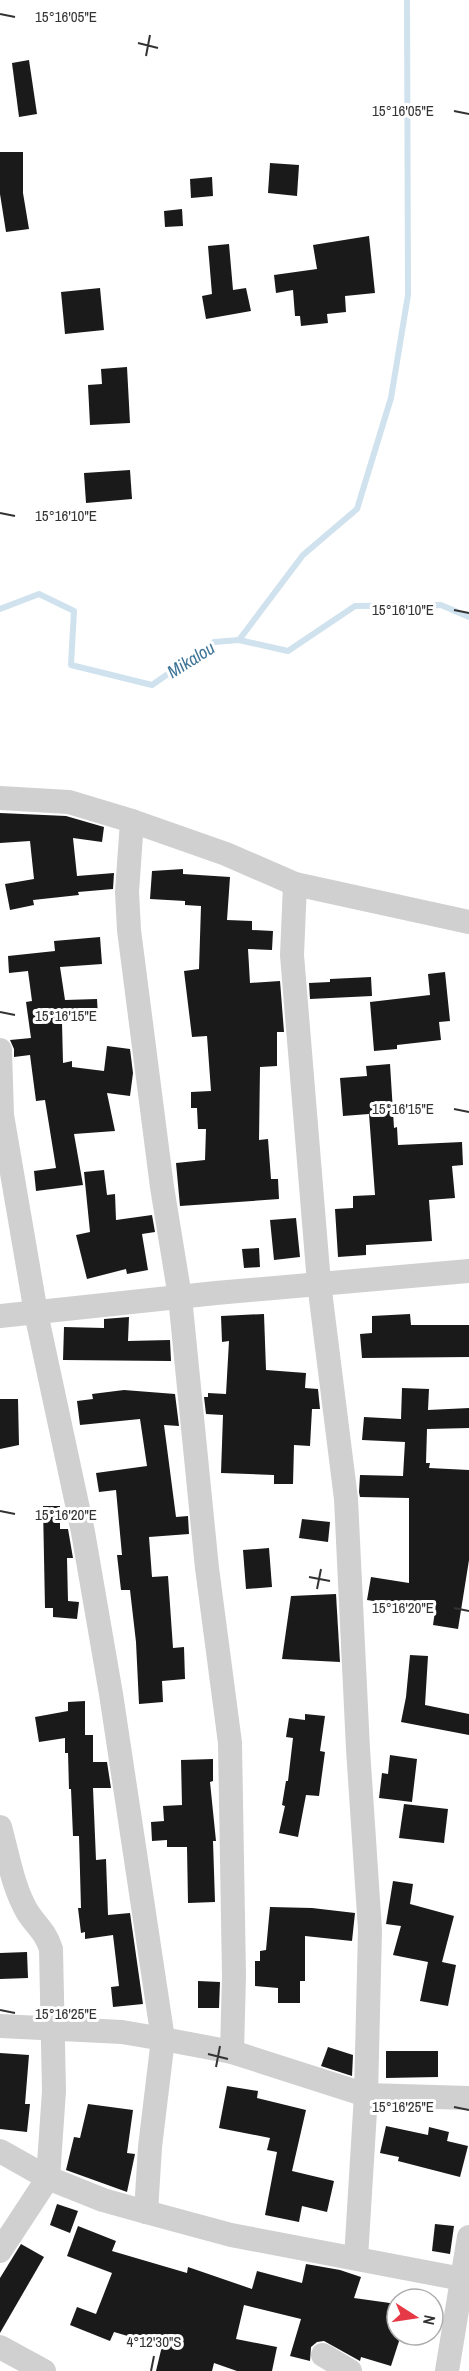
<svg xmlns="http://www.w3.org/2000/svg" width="469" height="2371" font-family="'Archivo Narrow',sans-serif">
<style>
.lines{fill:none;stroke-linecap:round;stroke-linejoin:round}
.stream{stroke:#cfe2ee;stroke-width:6}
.building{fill:#1a1a1a}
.street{stroke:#d0d0d0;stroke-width:24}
.ticks{fill:none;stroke:#333;stroke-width:2}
.labels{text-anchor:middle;stroke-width:6;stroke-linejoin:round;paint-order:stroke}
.water-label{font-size:18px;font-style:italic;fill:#3f7597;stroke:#fff}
.ticks-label{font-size:15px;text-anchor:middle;fill:#333;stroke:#fff;stroke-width:6;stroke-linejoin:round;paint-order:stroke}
</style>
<rect width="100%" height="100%" fill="#fff"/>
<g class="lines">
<!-- stream -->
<g class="stream">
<polyline points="0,609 39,594 74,611 71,665 152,685 214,642 239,640 288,651 355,606 441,605 469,617"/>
<polyline points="239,640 303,555 357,509 391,398 408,295 407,0"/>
</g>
</g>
<!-- building -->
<g class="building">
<polygon points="29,60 37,114 19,117 12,63"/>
<polygon points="0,152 23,152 23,193 29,229 6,232 0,194"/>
<polygon points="270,163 299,165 297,196 268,193"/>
<polygon points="212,177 213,196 191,198 190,179"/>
<polygon points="182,209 183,226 165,227 164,211"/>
<polygon points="369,236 375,293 345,296 346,312 327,314 328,323 301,326 300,316 295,316 293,290 276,293 274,275 317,269 313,245"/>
<polygon points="229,244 233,290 246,288 251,311 206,319 202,296 212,294 208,246"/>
<polygon points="100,288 104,330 65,334 61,292"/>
<polygon points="127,367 130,423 90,425 88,385 102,384 101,369"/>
<polygon points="130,470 132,499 86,503 84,473"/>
<polygon points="0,813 66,816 104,827 102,842 73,838 77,876 114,873 113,889 78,892 79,895 33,900 34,905 10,910 5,884 34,879 30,841 0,843"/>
<polygon points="183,869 183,874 230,877 227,920 252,921 252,930 273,931 272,950 248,949 250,983 280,981 284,1032 277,1032 277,1066 260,1067 259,1140 268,1139 271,1179 278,1179 279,1199 180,1206 176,1163 205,1160 206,1129 198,1129 197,1108 191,1108 191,1092 211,1091 207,1036 192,1037 184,971 199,969 201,906 185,905 185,901 150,899 152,871"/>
<polygon points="100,937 102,964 60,967 65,1000 97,999 98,1016 67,1017 68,1021 62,1022 63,1063 72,1061 72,1067 104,1071 107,1046 130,1049 133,1073 130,1096 107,1093 115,1131 74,1134 83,1185 36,1191 34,1171 56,1168 45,1100 36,1101 30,1055 14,1057 14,1049 10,1040 31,1038 26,1002 32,1001 28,971 9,973 8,956 55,951 54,941"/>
<polygon points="445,972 450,1021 439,1022 441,1040 397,1045 397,1049 374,1051 370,1002 430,995 428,974"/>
<polygon points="371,977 372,996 310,999 309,983 330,982 330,979"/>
<polygon points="390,1064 394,1128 397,1127 398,1145 462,1142 463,1165 452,1166 455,1198 429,1200 432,1241 366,1245 366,1255 338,1257 335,1209 353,1208 353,1196 375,1195 369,1114 343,1116 340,1078 367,1076 366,1066"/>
<polygon points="104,1170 107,1195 115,1194 116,1220 152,1215 155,1232 142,1234 148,1270 127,1274 126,1269 87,1279 76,1235 90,1232 84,1172"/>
<polygon points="296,1218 300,1257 274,1260 270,1220"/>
<polygon points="259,1248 260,1267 244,1268 242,1249"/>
<polygon points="264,1314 266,1370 306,1373 305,1388 318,1389 320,1409 312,1409 310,1446 294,1445 293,1484 274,1484 274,1475 221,1473 223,1415 206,1414 204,1397 208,1397 208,1393 226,1394 229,1341 222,1342 221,1316"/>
<polygon points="410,1314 411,1325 469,1325 469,1357 362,1358 360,1334 372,1333 372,1316"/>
<polygon points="129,1317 128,1341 170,1340 171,1361 63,1360 64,1327 104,1328 104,1319"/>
<polygon points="402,1388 429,1389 428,1410 469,1408 469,1428 427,1429 426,1463 430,1463 429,1468 469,1470 469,1560 458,1629 433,1625 435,1611 367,1600 371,1577 409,1583 409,1498 360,1497 359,1492 360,1475 403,1476 405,1442 362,1440 364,1417 401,1419"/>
<polygon points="124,1390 175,1394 179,1426 164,1425 176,1517 188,1516 189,1534 149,1537 152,1577 168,1576 173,1648 184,1647 185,1679 162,1681 163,1702 139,1704 136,1642 130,1590 121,1590 117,1555 122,1555 116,1490 99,1492 96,1473 147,1466 140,1419 80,1425 77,1401 93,1399 92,1394"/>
<polygon points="0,1399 18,1399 19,1445 0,1449"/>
<polygon points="43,1506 60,1506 60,1529 68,1529 73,1558 67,1558 68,1601 79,1602 77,1619 53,1617 53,1608 45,1608"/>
<polygon points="302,1519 330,1522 328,1542 299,1538"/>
<polygon points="269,1548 272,1587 246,1589 243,1550"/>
<polygon points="336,1594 340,1662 282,1659 291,1596"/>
<polygon points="410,1655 428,1656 425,1705 469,1714 469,1735 401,1722 406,1697"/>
<polygon points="85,1701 85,1735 93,1735 93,1762 107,1762 111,1788 93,1788 96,1860 106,1859 108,1915 130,1913 143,2004 113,2007 111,1987 119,1986 113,1935 85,1939 85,1932 81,1933 78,1908 81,1908 79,1836 73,1836 71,1789 69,1789 68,1753 65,1753 65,1738 39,1742 35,1717 68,1711 68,1702"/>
<polygon points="305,1714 325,1716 320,1751 325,1752 319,1796 306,1795 298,1837 279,1833 285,1806 282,1805 286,1781 288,1781 293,1738 286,1737 289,1718 305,1720"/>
<polygon points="390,1755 417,1759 412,1802 379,1798 382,1773 388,1774"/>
<polygon points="213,1759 213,1781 210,1782 216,1841 213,1841 215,1902 188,1903 187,1847 167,1847 167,1840 152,1841 151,1822 164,1821 163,1806 182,1805 181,1760"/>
<polygon points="404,1804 448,1809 444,1843 399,1838"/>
<polygon points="393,1881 413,1884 410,1904 454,1916 442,1962 456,1965 448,2006 420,2001 428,1962 393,1955 401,1926 386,1924"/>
<polygon points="270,1907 312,1908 355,1913 352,1941 305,1936 305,1981 300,1981 300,2003 278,2003 278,1988 255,1986 255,1961 260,1961 260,1951 266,1950"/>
<polygon points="27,1952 28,1978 0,1979 0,1953"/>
<polygon points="198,1981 220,1982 219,2008 198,2008"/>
<polygon points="328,2047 353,2055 352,2076 321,2066"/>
<polygon points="386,2051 438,2051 438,2077 386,2078"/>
<polygon points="0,2053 29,2055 25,2104 30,2104 27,2132 0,2129"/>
<polygon points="227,2086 258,2091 257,2098 306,2110 292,2171 334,2181 327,2212 302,2206 299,2222 265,2215 277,2152 267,2150 270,2138 219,2128"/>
<polygon points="88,2104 133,2110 127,2153 135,2154 127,2192 66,2170 74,2137 80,2138"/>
<polygon points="386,2126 428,2135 429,2127 449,2132 447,2141 468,2146 460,2177 398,2161 399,2157 380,2153"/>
<polygon points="57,2204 78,2211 70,2233 50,2225"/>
<polygon points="435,2224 454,2226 450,2254 432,2251"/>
<polygon points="78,2226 116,2241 112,2251 187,2273 188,2267 252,2289 257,2271 302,2283 306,2264 340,2270 361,2277 354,2298 397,2304 397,2335 401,2335 391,2366 361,2357 360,2361 324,2341 317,2342 311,2347 310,2361 290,2356 301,2319 244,2305 236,2339 277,2347 272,2371 237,2371 214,2363 212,2371 156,2371 162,2346 114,2332 110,2341 70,2325 77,2307 96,2314 112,2273 67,2256"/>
<polygon points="21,2244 44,2257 0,2333 0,2278"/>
</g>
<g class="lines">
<!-- street -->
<g class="street">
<polyline points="0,798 69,802 132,821 226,854 295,884 469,922"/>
<polyline points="132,821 127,892 129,930 162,1187 180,1297 207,1568 230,1743 234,1976 232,2052"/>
<polyline points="295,884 292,955 319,1283 346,1499 358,1749 370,1930 366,2095 356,2258"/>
<polyline points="0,1050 2,1115 36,1313 83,1532 111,1694 163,2039 150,2147 146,2212"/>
<polyline points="0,1316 216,1293 469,1271"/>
<path d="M0 1827C8 1856 13 1888 28 1913 38 1928 45 1931 51 1949L54 2091 48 2178 0 2251"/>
<polyline points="0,2026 122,2032 163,2039 232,2052 366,2095 469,2098"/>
<polyline points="0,2151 48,2178 103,2200 146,2212 231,2235 462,2279"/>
<polyline points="0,2347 44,2371"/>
<polyline points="323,2355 350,2371"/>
<polyline points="447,2371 469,2237"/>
</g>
</g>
<!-- ticks -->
<path class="ticks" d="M0 14 15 17M138 43 158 48M146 56 150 35M454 111 469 114M0 513 15 516M454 610 469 613M0 1012 15 1015M454 1109 469 1112M0 1511 15 1514M309 1577 330 1581M317 1589 321 1569M454 1608 469 1611M0 2010 15 2013M208 2054 228 2059M216 2067 220 2046M454 2107 469 2110M151 2371 154 2356"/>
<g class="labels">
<!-- water labels -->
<g class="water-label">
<text transform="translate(191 660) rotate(-32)" y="6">Mikalou</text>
</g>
</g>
<g class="ticks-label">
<text x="66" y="22">15°16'05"E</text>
<text x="403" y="116">15°16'05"E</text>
<text x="66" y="521">15°16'10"E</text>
<text x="403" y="615">15°16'10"E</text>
<text x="66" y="1021">15°16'15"E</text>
<text x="403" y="1114">15°16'15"E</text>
<text x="66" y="1520">15°16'20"E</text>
<text x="403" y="1613">15°16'20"E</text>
<text x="66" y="2019">15°16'25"E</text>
<text x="403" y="2112">15°16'25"E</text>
<text x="154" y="2347">4°12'30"S</text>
</g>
<!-- north arrow -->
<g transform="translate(415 2317) rotate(102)"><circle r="28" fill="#ffffff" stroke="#adadad" stroke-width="1.5"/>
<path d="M0-4.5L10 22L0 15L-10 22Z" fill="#e63946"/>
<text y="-9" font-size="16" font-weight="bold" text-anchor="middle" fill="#333333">N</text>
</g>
</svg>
